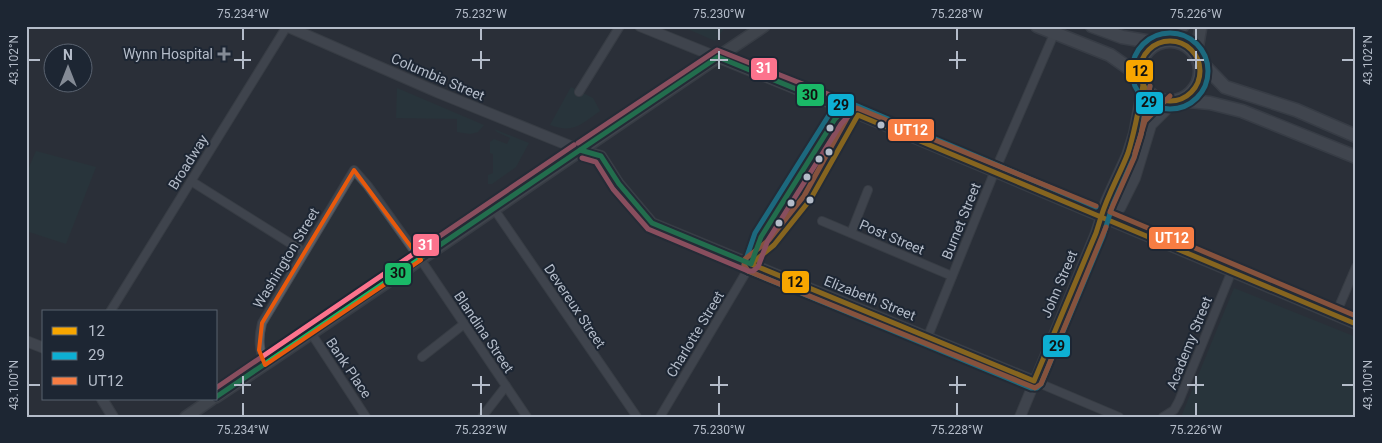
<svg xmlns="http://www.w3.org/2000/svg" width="1382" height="443" font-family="Roboto,sans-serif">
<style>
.green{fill:#273a3e}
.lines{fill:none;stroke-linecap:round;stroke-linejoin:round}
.minor-casing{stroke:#484c53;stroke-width:10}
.tertiary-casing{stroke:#484c53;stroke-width:12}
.secondary-casing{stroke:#484c53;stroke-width:14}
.primary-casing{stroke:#484c55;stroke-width:15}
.minor{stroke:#5a5e66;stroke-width:8}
.tertiary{stroke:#5a5e66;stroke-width:10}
.secondary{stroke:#595d64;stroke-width:11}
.primary{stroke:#5c6168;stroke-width:12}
.bus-1-casing{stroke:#1d2633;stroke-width:9}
.bus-2-casing{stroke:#1d2633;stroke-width:9}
.bus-3-casing{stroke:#1d2633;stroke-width:9}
.bus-4-casing{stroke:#1d2633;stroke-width:9}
.bus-5-casing{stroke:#1d2633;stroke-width:9}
.bus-1{stroke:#f7a600;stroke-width:5}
.bus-2{stroke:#0dafd3;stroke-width:5}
.bus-3{stroke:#f77d43;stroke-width:5}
.bus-4{stroke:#1ab867;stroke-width:5}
.bus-5{stroke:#fc738d;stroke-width:5}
.marked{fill:none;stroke:#e8590c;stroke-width:4;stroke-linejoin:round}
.ticks{fill:none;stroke:#b4bcc9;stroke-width:2}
.poi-dot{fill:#848b96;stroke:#1d2633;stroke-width:2}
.bus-dot{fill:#b4bcc9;stroke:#1d2633;stroke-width:2}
.labels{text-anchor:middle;stroke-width:4;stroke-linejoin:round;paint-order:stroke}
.poi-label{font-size:14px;fill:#b4bcc9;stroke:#1d2633;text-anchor:end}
.street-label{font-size:14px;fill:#b4bcc9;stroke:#1d2633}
.line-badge{stroke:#1d2633;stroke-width:2}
.badge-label{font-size:14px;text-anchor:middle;font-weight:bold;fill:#fff}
.pale-badge-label{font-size:14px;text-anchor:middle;font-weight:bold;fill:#111}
.neatline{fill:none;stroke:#b4bcc9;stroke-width:2}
.ticks-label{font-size:12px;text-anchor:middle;fill:#b4bcc9}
</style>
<rect width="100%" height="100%" fill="#2a3038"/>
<!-- green -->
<g class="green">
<polygon points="681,26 726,26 715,41"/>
<path d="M571 87 593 98 600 111C581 124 574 134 550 125Z"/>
<polygon points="397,88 484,125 478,132 470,134 457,132 457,119 396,118"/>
<polygon points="494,129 529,143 516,167 492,184 488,184 488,175 493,173 493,154 490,153 490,142 494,139 507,144 510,138 497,132"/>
<polygon points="36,151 96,167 66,244 26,231 26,174"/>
<polygon points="1234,288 1356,337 1356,417 1181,417"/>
</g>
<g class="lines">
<!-- minor casing -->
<g class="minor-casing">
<g id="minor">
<polyline points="1355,26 1356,27"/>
<polyline points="579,92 620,26"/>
<polyline points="191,181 304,252"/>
<polyline points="494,209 637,417"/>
<polyline points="822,221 952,276"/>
<polyline points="851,233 868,190"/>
<polyline points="110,312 287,26"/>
<polyline points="1335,316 1356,267"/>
<polyline points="311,333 366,417"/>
<polyline points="928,336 994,173 1054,34"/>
<polyline points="422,357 464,324"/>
<path d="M265 365C259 350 258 339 262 323L354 170 368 186 421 260 527 417"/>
<polyline points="1034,381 1119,417"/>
<polyline points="482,417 506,386"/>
<polyline points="660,417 751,264"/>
<polyline points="1163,417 1174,410 1179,401 1231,273"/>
</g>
</g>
<!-- tertiary casing -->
<g class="tertiary-casing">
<g id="tertiary">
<polyline points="286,26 437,92 580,150 601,156 619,184 652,223 1034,381"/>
<polyline points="640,26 845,109 1356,324"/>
<polyline points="1101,217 1120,208 1135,178 1151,125 1175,101"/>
<polyline points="26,341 44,348"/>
<polyline points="102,399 113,417"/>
<polyline points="1020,417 1096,233 1106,201 1127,155 1134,133 1143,85"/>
</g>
</g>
<!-- secondary casing -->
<g class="secondary-casing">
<g id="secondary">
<polyline points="1163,41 1175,34 1183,26"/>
<polyline points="1196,55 1201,26"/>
<path d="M216 397C400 275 581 149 764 26"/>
<polyline points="186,417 212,399"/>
</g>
</g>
<!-- primary casing -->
<g class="primary-casing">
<g id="primary">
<polyline points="1037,26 1110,55 1140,76"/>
<polyline points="1092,26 1122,37 1157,43"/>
<circle cx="1170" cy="71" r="30"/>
<polyline points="1199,60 1225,87 1296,110 1356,136"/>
<polyline points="1179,100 1210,103 1242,111 1356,157"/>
</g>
</g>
<!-- minor -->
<use href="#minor" class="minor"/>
<!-- tertiary -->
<use href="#tertiary" class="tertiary"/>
<!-- secondary -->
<use href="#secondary" class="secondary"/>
<!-- primary -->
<use href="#primary" class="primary"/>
<!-- bus-1 casing -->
<g class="bus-1-casing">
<g id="bus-1">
<circle cx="1170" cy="71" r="30"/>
<polygon points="858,115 1101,217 1096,233 1034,381 751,264 774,245 810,200"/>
<polyline points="1101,217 1356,324"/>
<path d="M1101 217C1108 194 1120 174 1128 153 1135 131 1139 108 1143 85"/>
</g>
</g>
<!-- bus-2 casing -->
<g class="bus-2-casing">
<g id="bus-2">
<circle cx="1170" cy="71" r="38"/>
<polyline points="1096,207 848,102 844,102 829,115 755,233 744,265 748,271 1031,388 1037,388 1041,384 1103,236 1113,204 1134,157 1141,134 1150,86"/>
</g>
</g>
<!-- bus-3 casing -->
<g class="bus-3-casing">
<g id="bus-3">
<polyline points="1150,86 1141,135 1134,158 1110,212 1356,316"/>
<polyline points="1135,153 1145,121 1170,96"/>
<polyline points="1096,206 857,108 851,111 804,196 769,240 745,259 744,265 748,271 1035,388 1041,384 1106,227"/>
</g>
</g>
<!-- bus-4 casing -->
<g class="bus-4-casing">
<g id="bus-4">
<polygon points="718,57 845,109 835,119 761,237 751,264 652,223 619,184 601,156 580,150"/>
<polyline points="216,397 580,150"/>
</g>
</g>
<!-- bus-5 casing -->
<g class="bus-5-casing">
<g id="bus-5">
<polyline points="578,143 717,50 848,102 852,108 851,113 841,124 768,240 758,267 753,271 748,271 648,229 613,189 596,162 582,158"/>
<polyline points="216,388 574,145"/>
</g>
</g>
<!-- bus-1 -->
<use href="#bus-1" class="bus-1"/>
<!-- bus-2 -->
<use href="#bus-2" class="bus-2"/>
<!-- bus-3 -->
<use href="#bus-3" class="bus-3"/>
<!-- bus-4 -->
<use href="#bus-4" class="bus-4"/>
<!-- bus-5 -->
<use href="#bus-5" class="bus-5"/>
</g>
<!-- marked area -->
<path d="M0 0H1382V443H0ZM354 170 421 260 265 365 259 350 262 323Z" fill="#2a3038" fill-opacity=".55" fill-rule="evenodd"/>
<path class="marked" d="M354 170 421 260 265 365 259 350 262 323Z"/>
<!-- ticks -->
<path class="ticks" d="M243 28V40M481 28V40M719 28V40M957 28V40M1196 28V40M243 51V69M481 51V69M719 51V69M957 51V69M1196 51V69M28 60H40M234 60H251M472 60H490M710 60H728M949 60H966M1187 60H1204M1342 60H1354M243 376V394M481 376V394M719 376V394M957 376V394M1196 376V394M28 385H40M234 385H251M472 385H490M710 385H728M949 385H966M1187 385H1204M1342 385H1354M243 403V416M481 403V416M719 403V416M957 403V416M1196 403V416"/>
<!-- markers -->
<path class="poi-dot" d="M221.5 46.5h5v5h5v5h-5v5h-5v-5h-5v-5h5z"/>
<g class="bus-dot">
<circle cx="881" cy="125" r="4.5"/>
<circle cx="830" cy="128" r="4.5"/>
<circle cx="829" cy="152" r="4.5"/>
<circle cx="819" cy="159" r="4.5"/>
<circle cx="807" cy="177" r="4.5"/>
<circle cx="810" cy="200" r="4.5"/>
<circle cx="791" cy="203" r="4.5"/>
<circle cx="779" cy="223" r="4.5"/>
</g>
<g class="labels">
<!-- poi labels -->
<g class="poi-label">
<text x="213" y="59">Wynn Hospital</text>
</g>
<!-- street labels -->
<g class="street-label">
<text transform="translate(438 77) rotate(23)" y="5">Columbia Street</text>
<text transform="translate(188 162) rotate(-58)" y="5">Broadway</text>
<text transform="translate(961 221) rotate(-68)" y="5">Burnet Street</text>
<text transform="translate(892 237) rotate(23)" y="5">Post Street</text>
<text transform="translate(286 258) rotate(-59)" y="5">Washington Street</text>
<text transform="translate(1059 284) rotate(-67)" y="5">John Street</text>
<text transform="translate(870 298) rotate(22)" y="5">Elizabeth Street</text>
<text transform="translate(575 306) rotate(56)" y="5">Devereux Street</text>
<text transform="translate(484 332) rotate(56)" y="5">Blandina Street</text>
<text transform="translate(695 334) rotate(-59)" y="5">Charlotte Street</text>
<text transform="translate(1189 343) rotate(-68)" y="5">Academy Street</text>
<text transform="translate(349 368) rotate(56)" y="5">Bank Place</text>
</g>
</g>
<g class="line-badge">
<rect x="750" y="57" width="28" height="24" rx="5" fill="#fc738d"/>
<rect x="1125" y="59" width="29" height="24" rx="5" fill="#f7a600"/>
<rect x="796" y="83" width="29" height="24" rx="5" fill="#1ab867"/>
<rect x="1135" y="91" width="29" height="24" rx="5" fill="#0dafd3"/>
<rect x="827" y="93" width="28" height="24" rx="5" fill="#0dafd3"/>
<rect x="887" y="118" width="48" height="24" rx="5" fill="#f77d43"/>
<rect x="1148" y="226" width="47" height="24" rx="5" fill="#f77d43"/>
<rect x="412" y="233" width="28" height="24" rx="5" fill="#fc738d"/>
<rect x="384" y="262" width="28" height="24" rx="5" fill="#1ab867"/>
<rect x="781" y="270" width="29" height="24" rx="5" fill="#f7a600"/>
<rect x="1042" y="334" width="29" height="24" rx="5" fill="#0dafd3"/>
</g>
<g class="badge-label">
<text x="764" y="73">31</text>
<text x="911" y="135">UT12</text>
<text x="1172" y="243">UT12</text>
<text x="426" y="250">31</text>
</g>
<g class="pale-badge-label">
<text x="1140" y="76">12</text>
<text x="810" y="100">30</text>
<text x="1149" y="107">29</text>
<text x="841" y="110">29</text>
<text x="398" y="278">30</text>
<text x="795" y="287">12</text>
<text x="1057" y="351">29</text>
</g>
<!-- border -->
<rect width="1382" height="443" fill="none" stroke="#1d2633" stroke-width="55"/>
<!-- legend -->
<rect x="42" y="310" width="175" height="90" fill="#1d2633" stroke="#59626f"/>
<rect x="52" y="327" width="25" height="8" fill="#f7a600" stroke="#59626f"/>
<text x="88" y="336" font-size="15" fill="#b4bcc9">12</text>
<rect x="52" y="352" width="25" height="8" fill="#0dafd3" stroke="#59626f"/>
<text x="88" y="360" font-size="15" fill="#b4bcc9">29</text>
<rect x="52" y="377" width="25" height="8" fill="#f77d43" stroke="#59626f"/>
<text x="88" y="386" font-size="15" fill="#b4bcc9">UT12</text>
<!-- north arrow -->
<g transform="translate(68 68)"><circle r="24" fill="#1d2633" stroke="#59626f"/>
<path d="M0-4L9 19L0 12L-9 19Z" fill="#848b96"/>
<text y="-8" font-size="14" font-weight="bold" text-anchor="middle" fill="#b4bcc9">N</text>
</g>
<rect x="28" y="28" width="1326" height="388" class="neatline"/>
<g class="ticks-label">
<text x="243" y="18">75.234°W</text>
<text x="481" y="18">75.232°W</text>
<text x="719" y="18">75.230°W</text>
<text x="957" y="18">75.228°W</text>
<text x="1196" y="18">75.226°W</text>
<text transform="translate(14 60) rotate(-90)" y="4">43.102°N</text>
<text transform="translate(1368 60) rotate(-90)" y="4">43.102°N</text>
<text transform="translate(14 385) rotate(-90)" y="4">43.100°N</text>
<text transform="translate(1368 385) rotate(-90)" y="4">43.100°N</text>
<text x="243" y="434">75.234°W</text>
<text x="481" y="434">75.232°W</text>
<text x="719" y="434">75.230°W</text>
<text x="957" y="434">75.228°W</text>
<text x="1196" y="434">75.226°W</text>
</g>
</svg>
